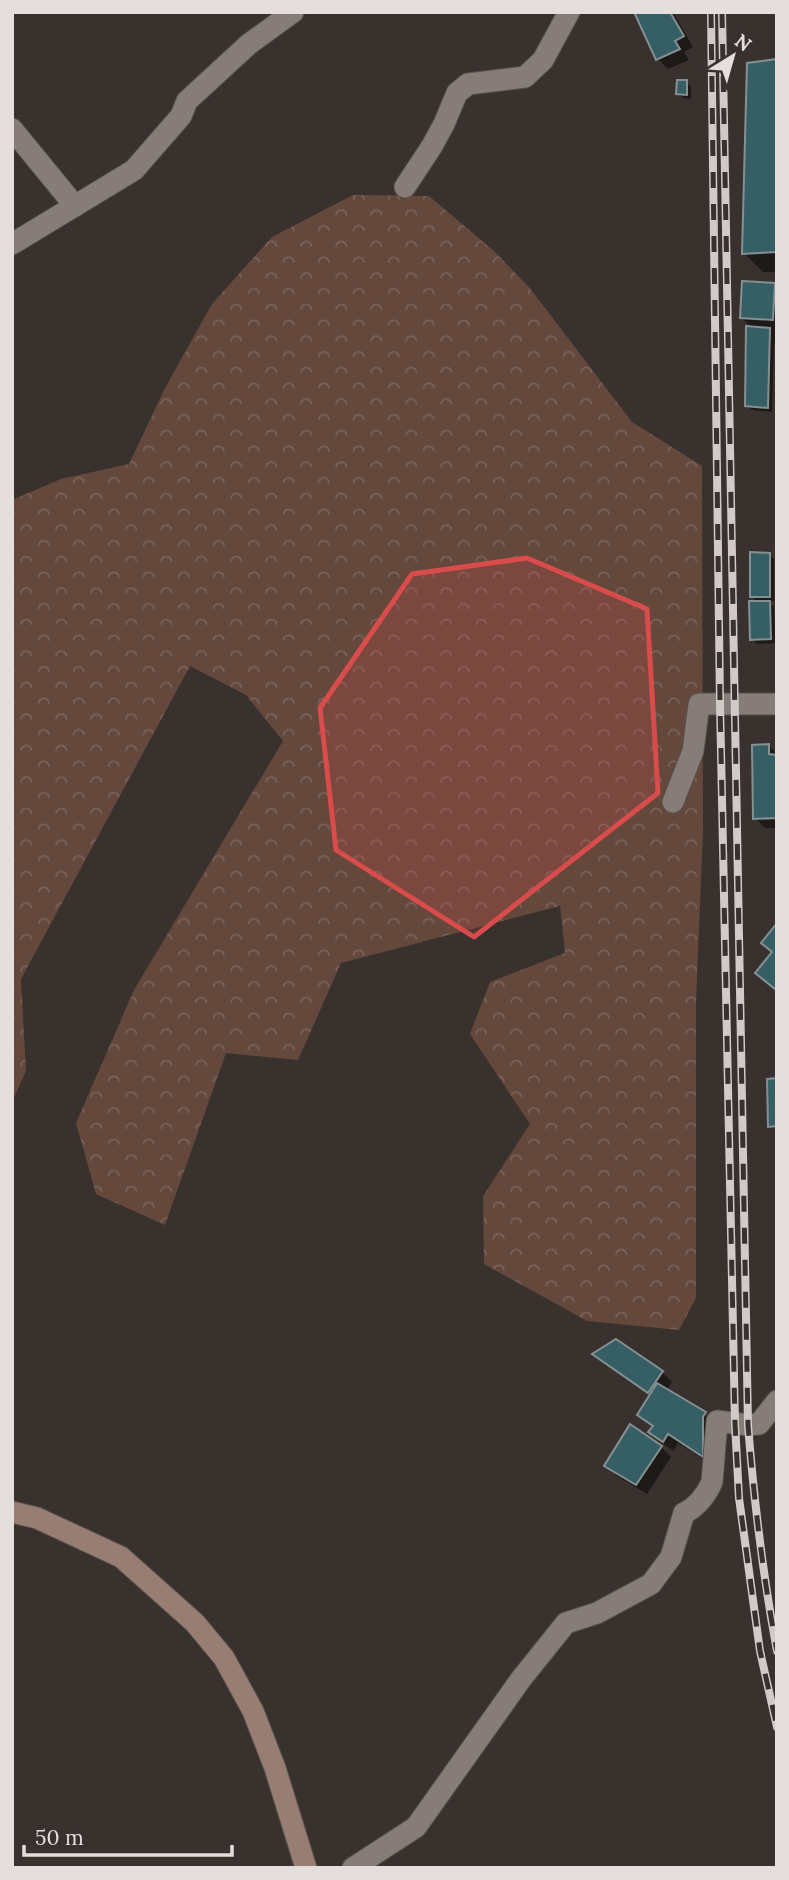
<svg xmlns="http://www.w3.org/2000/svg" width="789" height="1880" font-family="Lora,serif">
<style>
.forest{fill:url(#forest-crowns)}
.shadow{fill:#0007}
.building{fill:#365f65;stroke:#859092;stroke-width:2}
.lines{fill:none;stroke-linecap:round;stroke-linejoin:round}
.street-casing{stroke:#57504d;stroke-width:23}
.secondary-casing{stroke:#57504d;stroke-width:23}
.street{stroke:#867c78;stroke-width:21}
.secondary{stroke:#977d72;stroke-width:21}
.rail-casing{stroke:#d0cac8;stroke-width:8}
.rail{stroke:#39312e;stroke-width:5;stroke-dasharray:16;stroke-linecap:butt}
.marked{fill:#d94c4c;fill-opacity:0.2;stroke:#d94c4c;stroke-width:5;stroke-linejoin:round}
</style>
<defs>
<pattern id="forest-crowns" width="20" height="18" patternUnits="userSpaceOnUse" patternTransform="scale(1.75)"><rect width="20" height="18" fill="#65483c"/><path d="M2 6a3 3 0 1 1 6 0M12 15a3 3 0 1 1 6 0" fill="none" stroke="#7b6258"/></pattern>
</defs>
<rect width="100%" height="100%" fill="#39312e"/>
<!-- forest -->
<polygon class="forest" points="353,195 429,196 494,251 529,287 632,422 702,466 703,832 696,1002 696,1298 679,1330 587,1321 484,1264 483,1196 530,1124 470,1034 490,982 565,953 560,906 341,963 298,1060 226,1053 165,1225 96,1194 76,1123 134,990 283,741 246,695 190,666 21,979 26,1071 12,1102 12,500 61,479 129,464 165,388 212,304 272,237"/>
<!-- shadow -->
<g class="shadow">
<polygon points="635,12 673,12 693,47 684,52 689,60 668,69 658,59"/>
<polygon points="777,61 777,272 763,272 744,253"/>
<polygon points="686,82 691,86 691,99 683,98 678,93"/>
<polygon points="774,284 777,287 777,344 774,344 772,412 752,410 747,405 752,328 742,318"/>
<polygon points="769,554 774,559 774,601 767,601 774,607 775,643 757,644 752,639 758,603 752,596"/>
<polygon points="769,746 777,754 777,828 765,828 755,818"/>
<polygon points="595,1354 662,1372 672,1382 666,1391 705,1414 715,1424 713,1465 678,1443 674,1451 660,1442 650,1432 653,1427 639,1414 651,1396 605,1364"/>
<polygon points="661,1447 671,1457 647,1494 617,1476 607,1466"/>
</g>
<!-- building -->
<g class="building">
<polygon points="634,12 670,12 684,36 675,41 680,49 656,60"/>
<polygon points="777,59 777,252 742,254 747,63"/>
<polygon points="677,80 687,80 687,95 676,94"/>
<polygon points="742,281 775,283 773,320 740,318"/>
<polygon points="746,326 770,328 768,408 745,406"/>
<polygon points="750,552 770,553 770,597 750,597"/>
<polygon points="749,601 770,601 771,639 750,640"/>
<polygon points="769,744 769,754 777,755 777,818 753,819 752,745"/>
<polygon points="777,923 777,986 775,989 755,973 772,952 761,943"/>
<polygon points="777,1078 777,1126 768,1127 767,1079"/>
<polygon points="616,1339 663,1371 648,1393 592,1354"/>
<polygon points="657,1383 706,1412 703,1417 703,1457 668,1434 663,1442 648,1432 653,1426 637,1415"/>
<polygon points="630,1424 662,1446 636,1485 604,1466"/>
</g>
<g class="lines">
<!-- street casing -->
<g class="street-casing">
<g id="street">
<polyline points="12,129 75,206"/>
<polyline points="405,187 432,146 444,124 457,93 468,84 525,77 543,60 569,12"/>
<polyline points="12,244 134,170 181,116 187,101 249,44 293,12"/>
<polyline points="673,802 693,751 699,704 777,704"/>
<path d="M353 1868 416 1827 521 1679 566 1623 597 1613 651 1584 671 1557 684 1513C696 1508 707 1494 712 1482L717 1421 748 1425 759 1424 777 1401"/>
</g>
</g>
<!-- secondary casing -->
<g class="secondary-casing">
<polyline id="secondary" points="12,1512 37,1518 121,1557 195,1623 224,1658 253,1711 275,1768 306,1868"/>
</g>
<!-- street -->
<use href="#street" class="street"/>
<!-- secondary -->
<use href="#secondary" class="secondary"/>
<!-- rail casing -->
<g class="rail-casing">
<g id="rail">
<polyline points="711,12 720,703 735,1423 739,1498 760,1651 777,1727"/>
<path d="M722 12 748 1425C754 1501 763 1576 777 1651"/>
</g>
</g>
<!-- rail -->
<use href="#rail" class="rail"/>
</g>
<!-- marked area -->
<path class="marked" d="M527 558 647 609 658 793 474 937 336 850 320 708 412 574Z"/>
<!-- border -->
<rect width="789" height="1880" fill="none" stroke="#e4dedc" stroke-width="28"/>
<!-- north arrow -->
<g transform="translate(733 56) rotate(37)" stroke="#39312e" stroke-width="5" paint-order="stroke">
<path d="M0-5L12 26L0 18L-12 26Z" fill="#e4dedc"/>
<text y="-10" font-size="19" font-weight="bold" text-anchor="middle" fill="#e4dedc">N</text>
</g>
<!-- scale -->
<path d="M24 1845v10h208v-10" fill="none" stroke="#e4dedc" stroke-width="3.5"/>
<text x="35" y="1845" font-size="21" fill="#e4dedc" stroke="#39312e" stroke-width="5" paint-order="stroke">50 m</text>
</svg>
